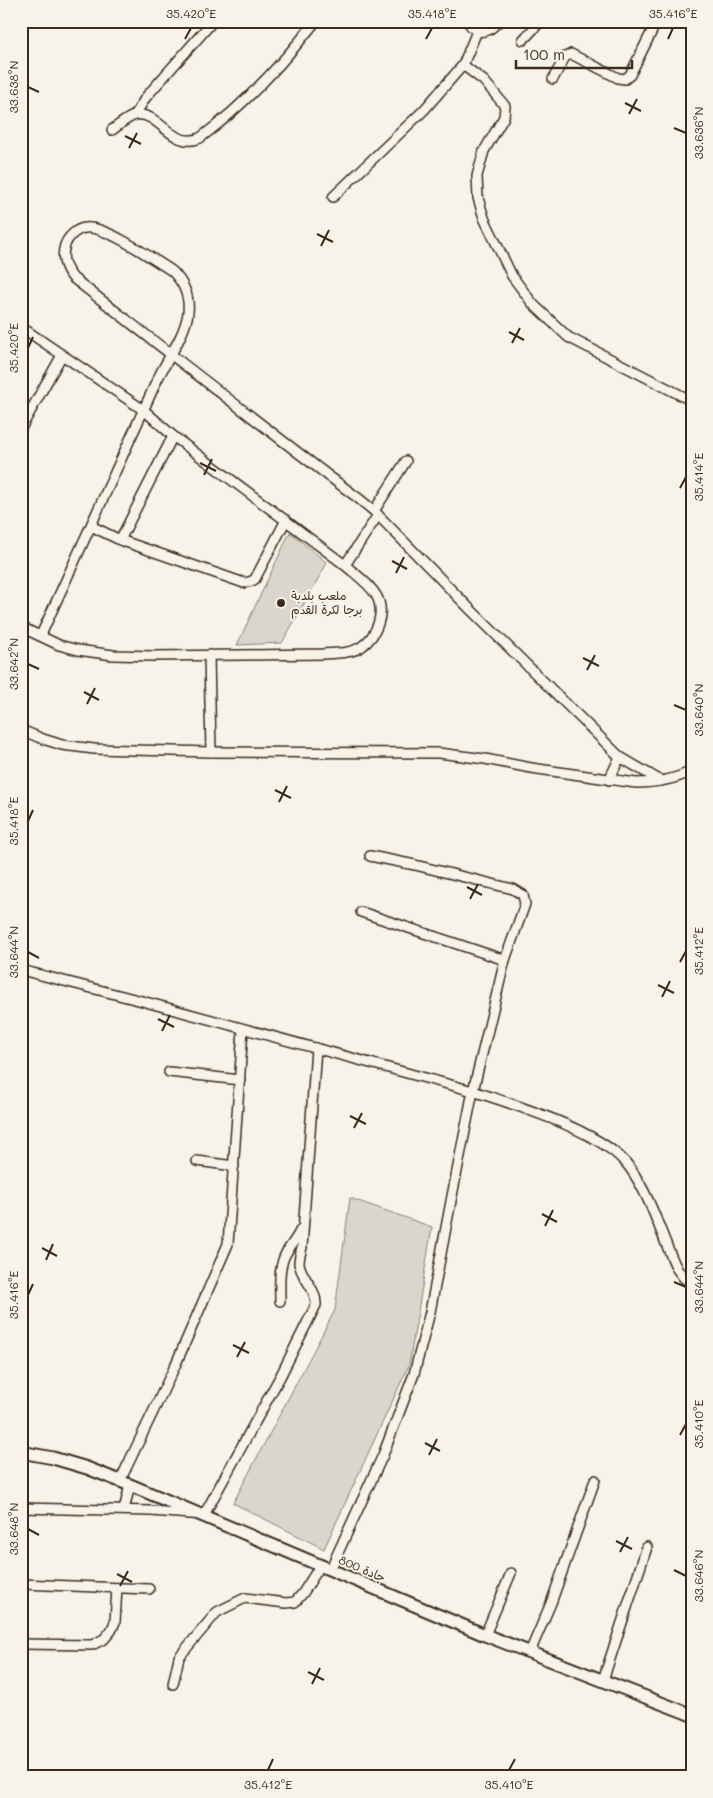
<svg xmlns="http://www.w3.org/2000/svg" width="713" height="1798" font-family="Mali,'Playpen Sans Arabic',sans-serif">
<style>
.green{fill:#dbd6cb;stroke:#8b8074}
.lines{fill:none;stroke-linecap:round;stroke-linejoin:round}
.minor-casing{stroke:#3b2a1e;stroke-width:12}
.major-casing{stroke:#3b2a1e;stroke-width:15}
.minor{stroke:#f7f3e8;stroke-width:9}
.major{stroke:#f7f3e8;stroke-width:11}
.ticks{fill:none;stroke:#3b2a1e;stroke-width:2}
.poi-dot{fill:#3b2a1e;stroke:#f7f3e8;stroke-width:2}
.labels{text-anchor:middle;stroke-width:4;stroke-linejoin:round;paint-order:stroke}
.poi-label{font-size:12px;fill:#3b2a1e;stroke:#f7f3e8;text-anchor:start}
.street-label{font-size:12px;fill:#3b2a1e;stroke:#f7f3e8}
.neatline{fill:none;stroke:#3b2a1e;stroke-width:2}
.ticks-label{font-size:12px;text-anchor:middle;fill:#3b2a1e}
</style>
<rect width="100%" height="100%" fill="#f7f3e8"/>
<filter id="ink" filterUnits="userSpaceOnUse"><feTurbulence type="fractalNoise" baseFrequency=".02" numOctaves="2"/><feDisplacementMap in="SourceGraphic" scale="10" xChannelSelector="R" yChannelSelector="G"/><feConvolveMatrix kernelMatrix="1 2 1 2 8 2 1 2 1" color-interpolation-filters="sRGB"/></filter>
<g filter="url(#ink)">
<!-- green -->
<g class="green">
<polygon points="290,532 327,563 282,643 237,645"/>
<polygon points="350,1198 432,1227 409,1365 324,1549 233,1503 335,1310"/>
</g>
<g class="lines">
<!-- minor casing -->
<g class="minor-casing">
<g id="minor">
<path d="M477 31C488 33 492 28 499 21"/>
<polyline points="523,40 541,21"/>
<polyline points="463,65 484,81 505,106 504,117 484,151 477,176 478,198 484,218 512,276 533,304 568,337 692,401"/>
<polyline points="553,79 565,57 571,54 618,78 625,79 630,75 657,21"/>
<polyline points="135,115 146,97 213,21"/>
<path d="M112 130C119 125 128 117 136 115 159 111 172 150 200 138 244 106 282 64 316 21"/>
<polyline points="333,197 424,110 463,65 477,31 472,27 467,21"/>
<path d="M21 327 145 411 173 436 345 565C355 574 369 583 376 595 386 612 377 636 361 647 350 654 335 653 323 654L154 656 113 655 78 650 59 645 21 627"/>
<polyline points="21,428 62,355"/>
<polyline points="374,511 406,461"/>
<polyline points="91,526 120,540 244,583 252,581 255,579 286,520"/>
<polyline points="120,540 173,436"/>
<polyline points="345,565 378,515"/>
<path d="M41 635 158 378C176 342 208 307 172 271 153 259 105 225 85 228 76 229 68 237 65 245 61 257 65 269 73 278 168 352 262 426 358 498L374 511 469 608 620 757 661 781"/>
<polyline points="209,655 211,752"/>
<path d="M21 730 43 739 62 745 94 749 211 752 439 753 485 759 531 768 636 783C656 783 674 780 692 771"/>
<polyline points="609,780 620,757"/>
<polyline points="361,912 505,960"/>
<path d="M21 970 142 1001 473 1091C517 1106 604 1131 630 1168 652 1199 661 1236 677 1269L684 1278 692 1284"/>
<polyline points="169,1072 240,1080"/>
<polyline points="197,1161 234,1166"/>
<path d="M280 1301C280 1285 278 1268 286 1253 291 1245 297 1238 301 1229"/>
<polyline points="120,1481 175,1366 228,1244 243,1029"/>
<path d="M21 1508 151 1511 204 1515 281 1375 316 1305C317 1289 301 1278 299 1263 299 1258 301 1252 302 1247L316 1048"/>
<polyline points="124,1510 130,1485"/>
<polyline points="330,1570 383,1455 414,1374 430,1312 451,1201 473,1091 505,960 525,904 523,895 513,889 415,865 370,856"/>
<polyline points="21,1584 149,1589"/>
<polyline points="485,1635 511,1573"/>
<polyline points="21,1644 92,1645 104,1639 111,1631 115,1622 117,1588"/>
<polyline points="530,1652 551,1603 595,1480"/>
<polyline points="603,1680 647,1547"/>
<polyline points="173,1684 179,1657 217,1612 245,1598 286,1603 295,1602 303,1593 320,1566"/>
</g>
</g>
<!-- major casing -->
<g class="major-casing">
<polyline id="major" points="21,1452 53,1458 87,1468 130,1485 485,1635 692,1715"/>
</g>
<!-- minor -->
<use href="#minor" class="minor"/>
<!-- major -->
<use href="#major" class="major"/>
</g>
</g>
<!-- ticks -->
<path class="ticks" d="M185 39 191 28M426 39 432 28M668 39 673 28M28 87 39 92M625 103 641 111M629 114 637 99M674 128 686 133M125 136 141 144M129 148 137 133M317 234 333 242M321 246 329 230M509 332 524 340M512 343 520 328M28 348 33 337M200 463 216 471M204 475 212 459M680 488 686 477M392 561 407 569M396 573 404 557M583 658 599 666M28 664 39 669M587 670 595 655M84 692 99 700M87 704 95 688M674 705 686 710M275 790 291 798M279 802 287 786M28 821 33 810M467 887 482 895M470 899 478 884M28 952 39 958M680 962 686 951M658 985 674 993M662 997 670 981M158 1019 174 1027M162 1031 170 1015M350 1116 366 1124M354 1128 362 1113M542 1214 557 1222M545 1226 553 1210M42 1248 57 1256M46 1260 53 1244M674 1282 686 1287M28 1295 33 1284M233 1345 249 1353M237 1357 245 1342M680 1435 686 1424M425 1443 440 1451M429 1455 437 1439M28 1529 39 1535M616 1541 632 1549M620 1552 628 1537M674 1570 686 1576M117 1574 132 1582M120 1586 128 1571M308 1672 324 1680M312 1684 320 1668M268 1770 273 1759M509 1770 515 1759"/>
<!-- markers -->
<circle class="poi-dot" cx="281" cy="603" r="5"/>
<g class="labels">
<!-- poi labels -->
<g class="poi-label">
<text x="291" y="600">ملعب بلدبة<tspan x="291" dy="14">برجا لكرة القدم</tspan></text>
</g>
<!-- street labels -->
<g class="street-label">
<text transform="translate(362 1569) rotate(23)" y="4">جادة 800</text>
</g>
</g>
<!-- margin -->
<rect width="713" height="1798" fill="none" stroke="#f7f3e8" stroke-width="55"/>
<!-- scale -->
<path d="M516 60v8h116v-8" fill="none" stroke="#3b2a1e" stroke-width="2.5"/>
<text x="523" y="60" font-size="15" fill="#3b2a1e" stroke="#f7f3e8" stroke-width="4" paint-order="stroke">100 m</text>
<rect x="28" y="28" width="658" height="1742" class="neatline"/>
<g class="ticks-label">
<text x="191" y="18">35.420°E</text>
<text x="432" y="18">35.418°E</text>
<text x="673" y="18">35.416°E</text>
<text transform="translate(14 87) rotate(-90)" y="4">33.638°N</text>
<text transform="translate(699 133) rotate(-90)" y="4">33.636°N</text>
<text transform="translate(14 348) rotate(-90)" y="4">35.420°E</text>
<text transform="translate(699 477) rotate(-90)" y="4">35.414°E</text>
<text transform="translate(14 664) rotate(-90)" y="4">33.642°N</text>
<text transform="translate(699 710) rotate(-90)" y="4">33.640°N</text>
<text transform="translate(14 821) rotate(-90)" y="4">35.418°E</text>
<text transform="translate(699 951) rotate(-90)" y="4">35.412°E</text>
<text transform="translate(14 952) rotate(-90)" y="4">33.644°N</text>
<text transform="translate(699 1287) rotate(-90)" y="4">33.644°N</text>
<text transform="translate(14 1295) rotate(-90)" y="4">35.416°E</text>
<text transform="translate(699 1424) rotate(-90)" y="4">35.410°E</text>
<text transform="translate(14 1529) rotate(-90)" y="4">33.648°N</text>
<text transform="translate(699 1576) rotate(-90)" y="4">33.646°N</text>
<text x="268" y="1789">35.412°E</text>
<text x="509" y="1789">35.410°E</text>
</g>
</svg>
